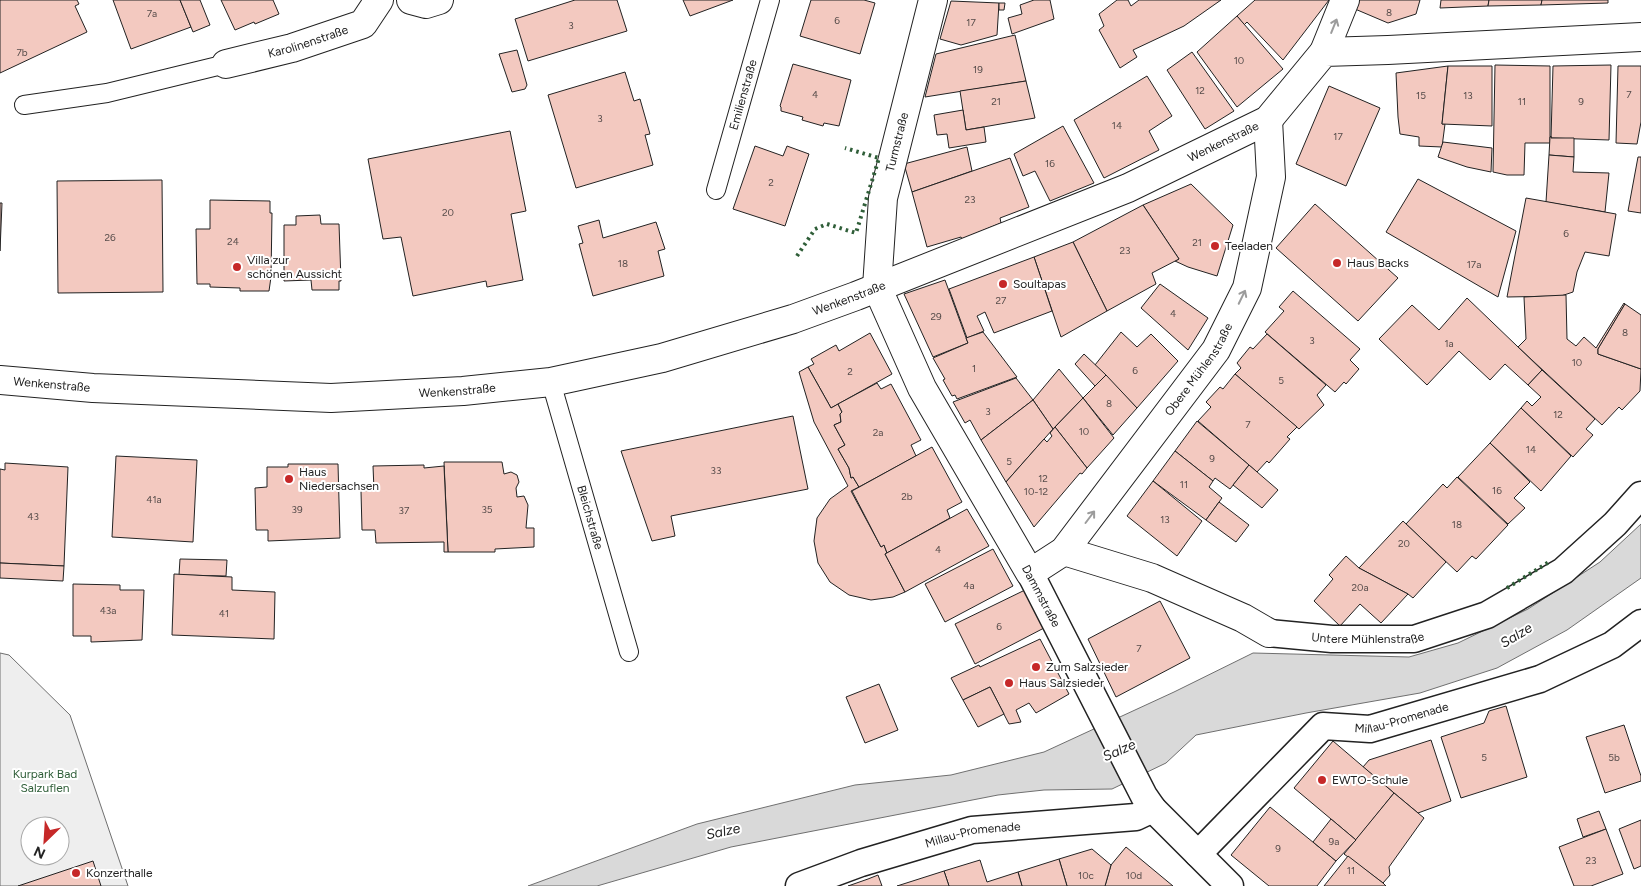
<svg xmlns="http://www.w3.org/2000/svg" width="1641" height="886" font-family="Figtree,sans-serif">
<style>
.green{fill:#eee;stroke:#6f6f6f;fill-rule:evenodd}
.water{fill:#d9d9d9;stroke:#6f6f6f}
.building{fill:#f3c9c0;stroke:#222}
.lines{fill:none;stroke-linecap:round;stroke-linejoin:round}
.service-casing{stroke:#222;stroke-width:20}
.pedestrian-casing{stroke:#222;stroke-width:29}
.minor-casing{stroke:#222;stroke-width:30}
.service{stroke:#fff;stroke-width:18}
.pedestrian{stroke:#fff;stroke-width:26}
.minor{stroke:#fff;stroke-width:28}
.hedge{stroke:#2f5e38;stroke-width:4;stroke-dasharray:2.5 4;stroke-linecap:butt}
.oneway{stroke:#9c9c9c}
.poi-dot{fill:#c62828;stroke:#fff;stroke-width:2}
.labels{text-anchor:middle;stroke-width:4;stroke-linejoin:round;paint-order:stroke}
.number-label{font-size:10px;fill:#564c4a}
.street-label{font-size:12px;fill:#222;stroke:#fff}
.poi-label{font-size:12px;fill:#222;stroke:#fff;text-anchor:start}
.park-label{font-size:12px;fill:#2f5e38;stroke:#fff}
.water-label{font-size:14px;font-style:italic;fill:#222;stroke:#fff}
</style>
<rect width="100%" height="100%" fill="#fff"/>
<!-- green -->
<path class="green" d="M0 653 9 655 70 715 128 886H0ZM30 826H60V856H30Z"/>
<!-- water -->
<polygon class="water" points="1641,524 1641,578 1567,630 1497,668 1420,693 1306,713 1196,735 1166,763 1112,789 1044,790 998,795 731,847 597,886 528,886 697,824 855,785 951,775 1044,752 1174,692 1253,653 1409,657 1458,643 1528,609 1600,562"/>
<!-- building -->
<g class="building">
<polygon points="0,0 77,0 79,4 75,6 87,32 0,73"/>
<polygon points="113,0 180,0 191,27 131,49"/>
<polygon points="180,0 200,0 210,25 193,32"/>
<polygon points="221,0 273,0 279,14 255,24 254,22 235,30"/>
<polygon points="575,0 617,0 627,31 528,61 515,19"/>
<polygon points="683,0 733,0 690,16"/>
<polygon points="811,0 864,0 875,3 860,54 800,36"/>
<polygon points="1034,0 1050,0 1054,19 1012,34 1008,18 1022,14 1020,5"/>
<polygon points="1117,0 1128,0 1131,6 1139,0 1221,0 1184,26 1133,50 1137,57 1120,68 1099,30 1104,26 1099,14"/>
<polygon points="1255,0 1329,0 1283,60 1247,22 1244,25 1237,16"/>
<polygon points="1359,0 1420,0 1416,14 1388,23 1355,9"/>
<polygon points="1441,0 1489,0 1488,6 1440,8"/>
<polygon points="1489,0 1542,0 1541,5 1488,6"/>
<polygon points="1542,0 1608,0 1608,3 1541,5"/>
<polygon points="951,1 999,3 997,35 961,45 940,39"/>
<polygon points="999,3 1005,3 1004,10 999,10"/>
<polygon points="1237,16 1283,69 1237,107 1197,52"/>
<polygon points="1015,35 1026,81 925,97 936,54"/>
<polygon points="517,50 527,85 525,89 512,92 499,54"/>
<polygon points="1192,52 1234,111 1205,129 1167,70"/>
<polygon points="793,64 851,80 839,126 824,123 823,126 802,120 803,117 781,111 781,107 780,106"/>
<polygon points="1495,65 1550,66 1550,143 1525,143 1524,175 1507,175 1493,172"/>
<polygon points="1611,65 1609,140 1551,138 1553,66"/>
<polygon points="1448,66 1442,124 1445,124 1442,147 1419,146 1419,137 1400,134 1398,117 1396,73"/>
<polygon points="1448,66 1492,66 1492,126 1442,124"/>
<polygon points="1618,66 1641,66 1641,122 1637,144 1616,143"/>
<polygon points="625,72 634,101 640,99 650,134 645,135 653,165 576,188 548,95"/>
<polygon points="1147,76 1172,116 1149,131 1159,150 1104,178 1074,120"/>
<polygon points="1026,81 1035,118 966,130 960,91"/>
<polygon points="1329,86 1380,108 1346,186 1296,164"/>
<polygon points="963,110 966,130 984,127 986,142 949,148 947,134 937,135 934,115"/>
<polygon points="1063,126 1094,183 1050,201 1035,171 1023,176 1014,154"/>
<polygon points="510,131 526,211 511,214 523,280 487,287 486,281 413,296 401,237 383,239 368,159"/>
<polygon points="1551,136 1551,138 1574,138 1574,157 1549,155 1550,137"/>
<polygon points="1443,142 1492,148 1491,172 1467,167 1438,157"/>
<polygon points="755,146 783,156 787,146 809,154 785,226 733,209"/>
<polygon points="967,147 972,171 912,192 904,164"/>
<polygon points="1549,155 1574,157 1573,172 1609,173 1605,212 1546,202"/>
<polygon points="1638,157 1641,157 1641,213 1628,211"/>
<polygon points="1010,158 1029,207 1000,218 1001,223 962,239 961,237 927,247 912,192"/>
<polygon points="1418,179 1516,231 1498,297 1386,232"/>
<polygon points="162,180 163,292 58,293 57,181"/>
<polygon points="1191,184 1233,225 1217,276 1188,267 1175,261 1179,259 1143,205"/>
<polygon points="1526,198 1616,214 1609,256 1585,252 1577,272 1573,292 1561,296 1507,297"/>
<polygon points="210,200 270,201 270,213 272,213 271,277 269,291 240,291 240,288 210,287 210,284 197,284 196,229 210,229"/>
<polygon points="0,203 2,203 0,251"/>
<polygon points="1315,204 1398,278 1358,321 1276,248"/>
<polygon points="1143,205 1179,259 1152,273 1156,284 1107,311 1073,242"/>
<polygon points="320,215 321,224 339,224 341,281 339,281 339,290 312,290 311,280 284,281 284,225 296,225 296,216"/>
<polygon points="599,220 603,238 656,222 665,249 658,251 664,276 593,296 579,244 583,243 578,226"/>
<polygon points="1073,242 1107,311 1061,337 1034,257"/>
<polygon points="1034,257 1052,311 994,333 985,312 977,316 984,331 967,338 949,289"/>
<polygon points="945,280 968,343 933,357 904,294"/>
<polygon points="1160,284 1208,318 1188,350 1141,308"/>
<polygon points="1293,291 1360,349 1350,360 1359,369 1346,384 1344,382 1335,392 1265,332 1284,311 1279,307"/>
<polygon points="1566,295 1567,339 1576,346 1584,337 1596,348 1624,303 1625,304 1598,349 1598,354 1641,369 1640,391 1622,410 1619,407 1602,425 1518,347 1526,339 1524,297"/>
<polygon points="1467,298 1542,370 1528,385 1505,364 1490,380 1459,351 1427,385 1379,339 1412,305 1439,330"/>
<polygon points="1625,304 1641,315 1641,369 1598,354 1598,349"/>
<polygon points="983,332 1017,377 957,399 955,395 952,396 943,380 945,379 933,358 968,343 966,338"/>
<polygon points="1121,332 1137,347 1151,334 1178,361 1137,408 1095,365"/>
<polygon points="870,333 892,374 831,408 808,367 814,364 811,359 836,345 839,351"/>
<polygon points="1267,334 1326,385 1317,395 1324,405 1299,429 1235,374 1241,368 1237,363 1250,347 1253,349"/>
<polygon points="1084,354 1106,375 1095,386 1075,364"/>
<polygon points="808,367 831,408 838,404 842,412 840,414 841,422 834,425 845,445 838,449 849,468 851,478 853,477 859,487 851,491 881,547 884,545 887,553 885,554 905,592 893,597 871,600 849,595 830,582 818,563 814,541 817,518 830,499 848,486 814,422 799,372"/>
<polygon points="1059,369 1083,398 1053,429 1033,400"/>
<polygon points="1542,370 1595,419 1586,429 1593,435 1573,457 1521,408 1527,401 1532,406 1541,397 1528,385"/>
<polygon points="1235,374 1297,427 1287,437 1290,439 1269,463 1267,461 1257,472 1198,421 1211,407 1206,402 1220,387 1223,389"/>
<polygon points="1106,375 1137,408 1113,435 1083,398"/>
<polygon points="1016,378 1033,400 981,440 970,420 965,423 953,402"/>
<polygon points="877,383 881,389 891,384 921,440 911,445 916,456 859,487 853,477 851,478 849,468 838,449 845,445 834,425 841,422 840,414 842,412 838,404"/>
<polygon points="1083,398 1114,438 1087,468 1055,427"/>
<polygon points="1033,400 1053,429 1006,482 981,440"/>
<polygon points="1521,408 1571,456 1541,491 1490,443"/>
<polygon points="793,416 808,489 671,516 675,536 652,541 621,451"/>
<polygon points="1197,421 1249,465 1230,489 1215,478 1213,481 1175,451"/>
<polygon points="1055,427 1087,468 1082,474 1080,473 1034,527 1006,482 1044,439 1047,442 1052,436 1050,433"/>
<polygon points="1490,443 1530,482 1514,498 1525,508 1508,524 1458,477"/>
<polygon points="932,447 962,502 947,510 950,518 887,553 884,545 881,547 852,491"/>
<polygon points="1175,451 1213,481 1209,487 1222,498 1206,520 1153,481"/>
<polygon points="116,456 197,460 193,542 112,537"/>
<polygon points="444,462 502,462 504,474 511,472 517,475 519,482 516,488 517,497 524,496 528,505 526,528 534,528 534,547 495,549 495,552 448,552"/>
<polygon points="5,463 68,467 64,566 0,563 0,469 5,470"/>
<polygon points="288,464 338,464 340,538 268,541 268,530 256,530 255,488 267,487 267,467 288,467"/>
<polygon points="424,465 424,468 444,466 448,552 444,552 444,542 376,543 375,530 362,530 361,491 374,490 373,466"/>
<polygon points="1249,465 1278,490 1262,508 1233,485"/>
<polygon points="1457,477 1508,525 1476,559 1472,556 1457,572 1406,524 1443,484 1447,488"/>
<polygon points="1153,481 1202,521 1177,556 1127,516"/>
<polygon points="1219,502 1249,525 1236,542 1206,520"/>
<polygon points="967,509 989,546 905,592 885,554"/>
<polygon points="1403,521 1446,562 1413,598 1408,594 1359,568"/>
<polygon points="993,549 1013,586 945,622 925,584"/>
<polygon points="1346,556 1359,568 1408,594 1381,623 1360,604 1340,626 1314,601 1333,579 1329,575"/>
<polygon points="180,559 227,560 226,576 179,575"/>
<polygon points="0,563 64,566 63,581 0,578"/>
<polygon points="174,574 232,577 232,590 275,592 274,639 172,635"/>
<polygon points="73,584 120,585 120,590 144,590 142,640 91,642 91,636 73,636"/>
<polygon points="1025,590 1044,628 975,664 955,624"/>
<polygon points="1160,601 1190,658 1116,697 1088,639"/>
<polygon points="1040,639 1069,694 1036,713 1029,703 1016,710 1021,722 1009,724 990,687 963,700 951,678 979,665 980,667"/>
<polygon points="879,684 898,730 865,743 846,697"/>
<polygon points="990,687 1004,714 978,727 963,700"/>
<polygon points="1506,706 1527,777 1461,798 1441,737 1484,723 1489,711"/>
<polygon points="1624,725 1641,776 1641,781 1605,793 1586,737"/>
<polygon points="1431,740 1451,801 1418,813 1363,767 1369,760"/>
<polygon points="1333,741 1394,793 1356,840 1294,788"/>
<polygon points="1394,793 1424,818 1389,867 1390,875 1383,883 1344,854"/>
<polygon points="1270,807 1336,861 1317,886 1269,886 1231,855"/>
<polygon points="1599,811 1606,829 1583,837 1577,819"/>
<polygon points="1331,819 1356,840 1336,861 1313,842"/>
<polygon points="1641,820 1641,866 1634,869 1619,829"/>
<polygon points="1606,829 1623,874 1591,886 1574,886 1559,847"/>
<polygon points="1126,847 1173,886 1105,886 1111,865"/>
<polygon points="1092,849 1111,865 1105,886 1067,886 1059,859"/>
<polygon points="1348,856 1383,883 1386,886 1324,886"/>
<polygon points="1059,859 1067,886 1022,886 1018,872"/>
<polygon points="980,860 987,882 1018,872 1022,886 949,886 944,871"/>
<polygon points="93,861 101,886 18,886"/>
<polygon points="944,871 949,886 897,886"/>
<polygon points="878,875 882,886 848,886 868,879"/>
</g>
<g class="lines">
<!-- service casing -->
<g class="service-casing">
<g id="service">
<polyline points="24,105 107,93 226,64"/>
<path id="s1" d="M716 190 770 0"/>
<path id="s2" d="M551 382 629 652"/>
</g>
</g>
<!-- pedestrian casing -->
<g class="pedestrian-casing">
<g id="pedestrian">
<polyline points="1030,573 1144,796 1153,809 1230,886"/>
<path id="s3" d="M1269 633 1332 639H1414L1487 615 1563 571 1615 524 1641 495"/>
<path id="s4" d="M1198 854 1323 726 1370 729 1540 679 1612 645 1641 623"/>
<path id="s5" d="M799 886 861 863 972 830 1136 817 1153 809"/>
</g>
</g>
<!-- minor casing -->
<g class="minor-casing">
<g id="minor">
<polyline points="411,0 426,4 439,0"/>
<path id="s6" d="M933 0 883 198 877 287 922 388 1030 573 1064 551 1216 350 1247 288 1271 177 1268 120"/>
<polyline points="1324,52 1345,0"/>
<path id="s7" d="M226 64 292 48 363 24 379 0"/>
<path id="s8" d="M0 380 93 388 331 398 463 391 551 382 662 358 793 319 856 296 1128 188 1268 120 1324 52 1388 50 1641 37"/>
<polyline points="1064,551 1152,578 1243,618 1269,633"/>
</g>
</g>
<!-- service -->
<use href="#service" class="service"/>
<!-- pedestrian -->
<use href="#pedestrian" class="pedestrian"/>
<!-- minor -->
<use href="#minor" class="minor"/>
<!-- hedge -->
<g class="hedge">
<polyline points="797,256 815,229 827,224 856,233 879,158 845,148"/>
<polyline points="1507,588 1549,562"/>
</g>
</g>
<!-- one-way arrows -->
<defs><path id="oneway-shaft" d="M-6 0H5M1.5-3L5.5 0L1.5 3" fill="none" stroke-width="1.6" stroke-linecap="round" stroke-linejoin="round" transform="scale(1.25)"/></defs>
<g class="oneway">
<use href="#oneway-shaft" transform="translate(1334 26) rotate(-68)"/>
<use href="#oneway-shaft" transform="translate(1242 297) rotate(-64)"/>
<use href="#oneway-shaft" transform="translate(1090 517) rotate(-53)"/>
</g>
<!-- markers -->
<g class="poi-dot">
<circle cx="1215" cy="246" r="5"/>
<circle cx="1337" cy="263" r="5"/>
<circle cx="237" cy="267" r="5"/>
<circle cx="1003" cy="284" r="5"/>
<circle cx="289" cy="479" r="5"/>
<circle cx="1036" cy="667" r="5"/>
<circle cx="1009" cy="683" r="5"/>
<circle cx="1322" cy="780" r="5"/>
<circle cx="76" cy="873" r="5"/>
</g>
<g class="labels">
<!-- number labels -->
<g class="number-label">
<text x="1389" y="16">8</text>
<text x="152" y="17">7a</text>
<text x="837" y="24">6</text>
<text x="971" y="26">17</text>
<text x="571" y="29">3</text>
<text x="22" y="56">7b</text>
<text x="1239" y="64">10</text>
<text x="978" y="73">19</text>
<text x="1200" y="94">12</text>
<text x="815" y="98">4</text>
<text x="1629" y="98">7</text>
<text x="1421" y="99">15</text>
<text x="1468" y="99">13</text>
<text x="996" y="105">21</text>
<text x="1522" y="105">11</text>
<text x="1581" y="105">9</text>
<text x="600" y="122">3</text>
<text x="1117" y="129">14</text>
<text x="1338" y="140">17</text>
<text x="1050" y="167">16</text>
<text x="771" y="186">2</text>
<text x="970" y="203">23</text>
<text x="448" y="216">20</text>
<text x="1566" y="237">6</text>
<text x="110" y="241">26</text>
<text x="233" y="245">24</text>
<text x="1197" y="246">21</text>
<text x="1125" y="254">23</text>
<text x="623" y="267">18</text>
<text x="1474" y="268">17a</text>
<text x="1001" y="304">27</text>
<text x="1173" y="317">4</text>
<text x="936" y="320">29</text>
<text x="1625" y="336">8</text>
<text x="1312" y="344">3</text>
<text x="1449" y="347">1a</text>
<text x="1577" y="366">10</text>
<text x="974" y="372">1</text>
<text x="1135" y="374">6</text>
<text x="850" y="375">2</text>
<text x="1281" y="384">5</text>
<text x="1109" y="407">8</text>
<text x="988" y="415">3</text>
<text x="1558" y="418">12</text>
<text x="1248" y="428">7</text>
<text x="1084" y="435">10</text>
<text x="878" y="436">2a</text>
<text x="1531" y="453">14</text>
<text x="1212" y="462">9</text>
<text x="1009" y="465">5</text>
<text x="716" y="474">33</text>
<text x="1043" y="482">12</text>
<text x="1184" y="488">11</text>
<text x="1497" y="494">16</text>
<text x="1036" y="495">10-12</text>
<text x="907" y="500">2b</text>
<text x="154" y="503">41a</text>
<text x="297" y="513">39</text>
<text x="487" y="513">35</text>
<text x="404" y="514">37</text>
<text x="33" y="520">43</text>
<text x="1165" y="523">13</text>
<text x="1457" y="528">18</text>
<text x="1404" y="547">20</text>
<text x="938" y="553">4</text>
<text x="969" y="589">4a</text>
<text x="1360" y="591">20a</text>
<text x="108" y="614">43a</text>
<text x="224" y="617">41</text>
<text x="999" y="630">6</text>
<text x="1139" y="652">7</text>
<text x="1484" y="761">5</text>
<text x="1614" y="761">5b</text>
<text x="1334" y="845">9a</text>
<text x="1278" y="852">9</text>
<text x="1591" y="864">23</text>
<text x="1351" y="874">11</text>
<text x="1086" y="879">10c</text>
<text x="1134" y="879">10d</text>
</g>
<!-- street labels -->
<g class="street-label">
<text dy="4" stroke="none"><textPath href="#s7" startOffset="85">Karolinenstraße</textPath></text>
<text dy="4" stroke="none"><textPath href="#s1" startOffset="99">Emilienstraße</textPath></text>
<text transform="translate(897 142) rotate(-76)" y="4">Turmstraße</text>
<text dy="4" stroke="none"><textPath href="#s8" startOffset="1268">Wenkenstraße</textPath></text>
<text dy="4" stroke="none"><textPath href="#s8" startOffset="862">Wenkenstraße</textPath></text>
<text dy="4" stroke="none"><textPath href="#s6" startOffset="885">Obere Mühlenstraße</textPath></text>
<text dy="4" stroke="none"><textPath href="#s8" startOffset="52">Wenkenstraße</textPath></text>
<text dy="4" stroke="none"><textPath href="#s8" startOffset="458">Wenkenstraße</textPath></text>
<text dy="4" stroke="none"><textPath href="#s2" startOffset="141">Bleichstraße</textPath></text>
<text transform="translate(1041 596) rotate(62)" y="4">Dammstraße</text>
<text dy="4" stroke="none"><textPath href="#s3" startOffset="99">Untere Mühlenstraße</textPath></text>
<text dy="4" stroke="none"><textPath href="#s4" startOffset="259">Millau-Promenade</textPath></text>
<text dy="4" stroke="none"><textPath href="#s5" startOffset="182">Millau-Promenade</textPath></text>
</g>
<!-- poi labels -->
<g class="poi-label">
<text x="1225" y="250">Teeladen</text>
<text x="247" y="264">Villa zur<tspan x="247" dy="14">schönen Aussicht</tspan></text>
<text x="1347" y="267">Haus Backs</text>
<text x="1013" y="288">Soultapas</text>
<text x="299" y="476">Haus<tspan x="299" dy="14">Niedersachsen</tspan></text>
<text x="1046" y="671">Zum Salzsieder</text>
<text x="1019" y="687">Haus Salzsieder</text>
<text x="1332" y="784">EWTO-Schule</text>
<text x="86" y="877">Konzerthalle</text>
</g>
<!-- park labels -->
<g class="park-label">
<text x="45" y="778">Kurpark Bad<tspan x="45" dy="14">Salzuflen</tspan></text>
</g>
<!-- water labels -->
<g class="water-label">
<text transform="translate(1516 635) rotate(-31)" y="5">Salze</text>
<text transform="translate(1119 750) rotate(-24)" y="5">Salze</text>
<text transform="translate(723 831) rotate(-12)" y="5">Salze</text>
</g>
</g>
<!-- north arrow -->
<g transform="translate(45 841) rotate(205)"><circle r="24" fill="#ffffff" stroke="#a7a7a7"/>
<path d="M0-4L9 19L0 12L-9 19Z" fill="#c62828"/>
<text y="-8" font-size="14" font-weight="bold" text-anchor="middle" fill="#222222">N</text>
</g>
</svg>
